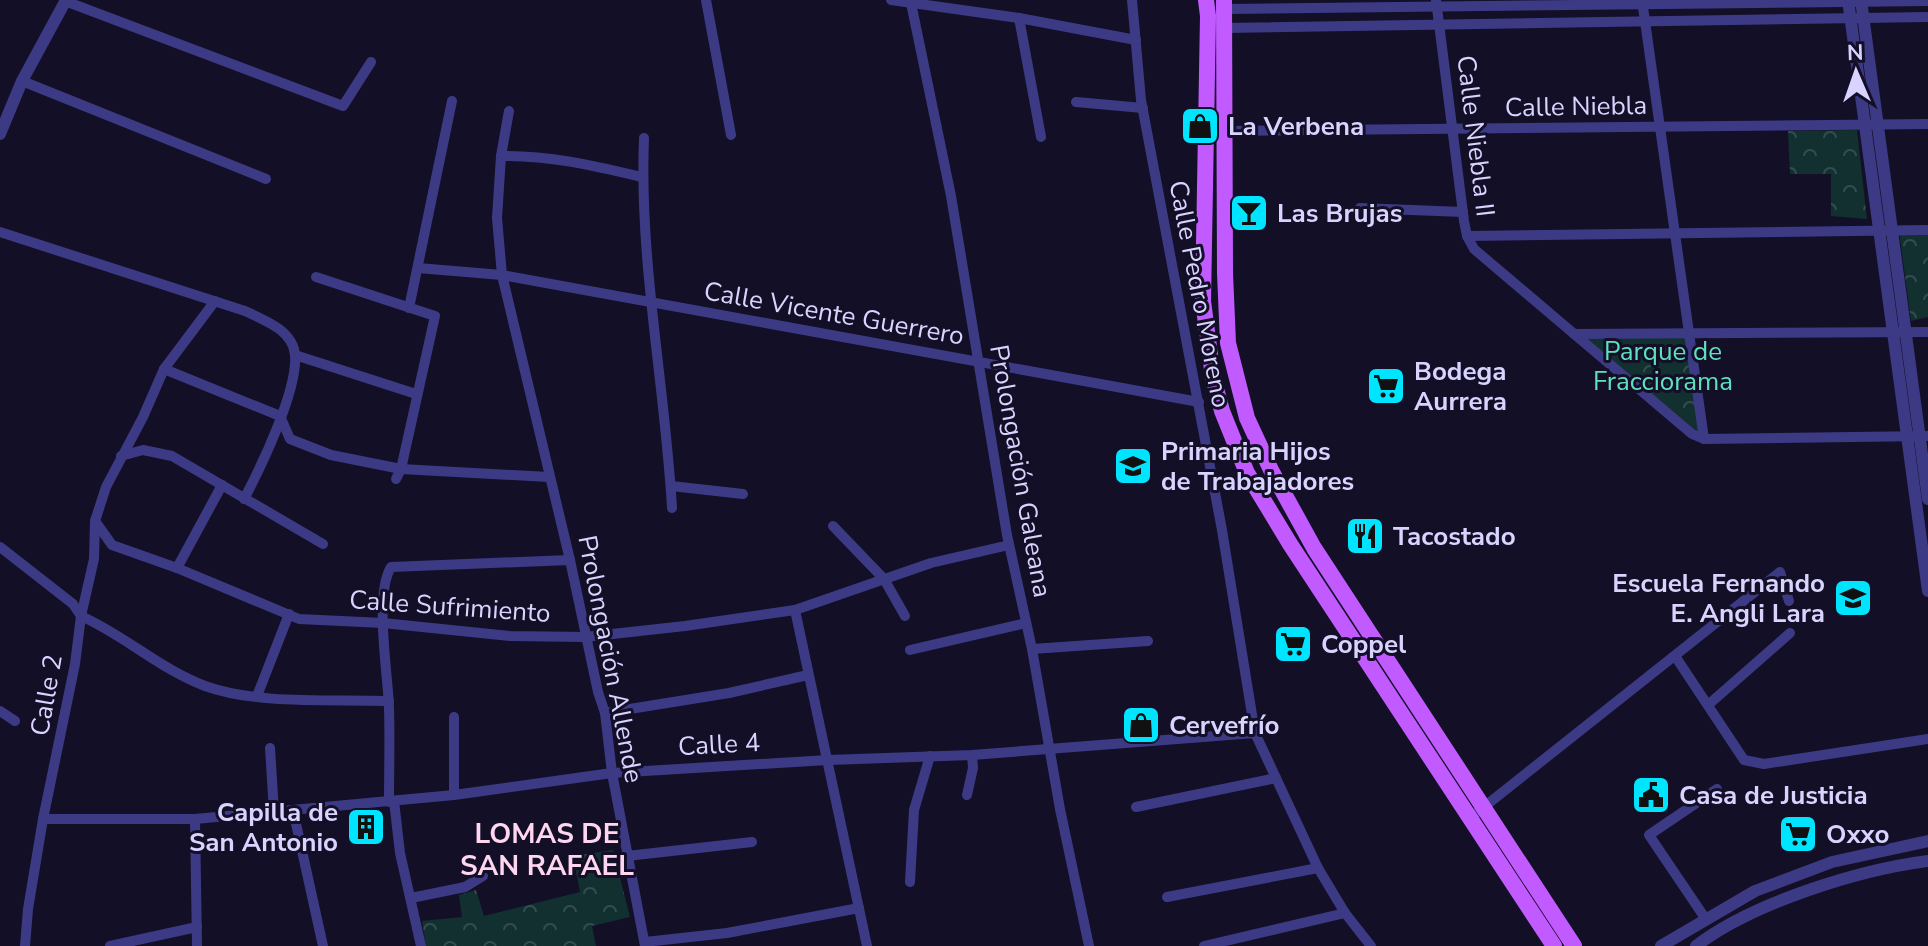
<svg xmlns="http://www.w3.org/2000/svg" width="1928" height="946" font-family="'Nunito Sans',sans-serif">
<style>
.forest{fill:url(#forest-crowns)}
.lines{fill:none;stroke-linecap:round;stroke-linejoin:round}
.minor{stroke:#3d3a85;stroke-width:10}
.tertiary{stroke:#3d3a85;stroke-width:12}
.primary{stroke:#c25bff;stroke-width:16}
.labels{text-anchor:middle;stroke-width:6;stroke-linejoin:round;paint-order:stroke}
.street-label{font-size:26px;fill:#d9d4ff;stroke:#130f26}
.poi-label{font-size:26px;font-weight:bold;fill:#d9d4ff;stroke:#130f26;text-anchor:start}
.park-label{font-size:26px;fill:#5fe0c0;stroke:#130f26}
.neighbourhood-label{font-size:28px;font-weight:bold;fill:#ffd6f0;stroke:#130f26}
</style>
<defs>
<pattern id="forest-crowns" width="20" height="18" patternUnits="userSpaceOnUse" patternTransform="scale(2)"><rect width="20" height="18" fill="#12302f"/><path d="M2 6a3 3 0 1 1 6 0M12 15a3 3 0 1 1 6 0" fill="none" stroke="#344d4e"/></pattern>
</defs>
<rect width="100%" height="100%" fill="#130f26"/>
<!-- forest -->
<g class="forest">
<polygon points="1857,130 1867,219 1831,216 1831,174 1790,174 1788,131"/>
<polygon points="1899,231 1928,232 1928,317 1911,321"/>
<polygon points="1690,335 1704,439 1577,336"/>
<polygon points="613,850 630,917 592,926 596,946 426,946 422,921 462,917 459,895 476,890 484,916 580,892 573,856"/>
</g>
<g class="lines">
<!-- minor -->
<g class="minor">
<polyline points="706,0 731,135"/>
<polyline points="891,0 1019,18 1136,40"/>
<polyline points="1132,0 1141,100 1222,530 1255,733 1318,868 1345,913 1371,946"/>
<polyline points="1436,0 1464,221 1467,236 1474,249 1692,434 1704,439 1928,436"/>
<polyline points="1642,0 1704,439"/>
<polyline points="65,1 343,106 371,62"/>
<polyline points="911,3 951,196 1007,535 1032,649 1060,809 1089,946"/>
<polyline points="1225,9 1928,1"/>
<polyline points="1019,18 1041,137"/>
<polyline points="1225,28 1928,17"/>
<polyline points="22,81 266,179"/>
<polyline points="1076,102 1143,108"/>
<polyline points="509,111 501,156 497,218 502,275 570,560 598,692 605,713 612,773 645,946"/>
<polyline points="1225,131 1928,124"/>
<path d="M644 138C639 262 665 385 672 508"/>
<path d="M501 156C550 155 595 166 642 177"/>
<polyline points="1360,208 1463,212"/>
<path d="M0 232 245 311C264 320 293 330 295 355L416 394"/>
<polyline points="1467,236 1928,230"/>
<polyline points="418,268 502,275 1199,402"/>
<polyline points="316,277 435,316 401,469 396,479"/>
<polyline points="409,308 452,101"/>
<polyline points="1574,334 1928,332"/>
<polyline points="164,369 280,416 290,439 331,455 401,469 549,477"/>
<polyline points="121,456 143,450 172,456 323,544"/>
<polyline points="671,486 743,494"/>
<path d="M244 499C261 467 298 390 295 355"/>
<polyline points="95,521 112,545 177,568 299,619 383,623 510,636 585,637 685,626 795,610 931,563 1009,545"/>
<polyline points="833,526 884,579 905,616"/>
<path d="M0 547 73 604 81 616C124 635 160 669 205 686 258 705 332 699 389 701"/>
<polyline points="177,568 222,485"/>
<polyline points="795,610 867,946"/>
<polyline points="1032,649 1148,641"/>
<polyline points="910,650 1026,623"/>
<polyline points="1675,656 1744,760 1764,764 1928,739"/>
<polyline points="257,696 289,614"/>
<polyline points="1708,705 1790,633"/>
<polyline points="0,711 15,721"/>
<polyline points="605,713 729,693 808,675"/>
<polyline points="270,748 274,812"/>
<polyline points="454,795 454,717"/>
<polyline points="967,795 973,768 972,755"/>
<polyline points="394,801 400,853 421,946"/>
<path d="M389 802C389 771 390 739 389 708 388 673 374 595 391 567L570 560"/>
<polyline points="1136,807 1276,778"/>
<polyline points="293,810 323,946"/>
<polyline points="1470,818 1780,572 1789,601"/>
<polyline points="43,819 195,819 454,795 612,773 828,760 972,755 1255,733"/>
<polyline points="195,819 197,946"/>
<polyline points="627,856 752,842"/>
<polyline points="910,882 914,810 930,756"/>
<polyline points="1167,897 1318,868"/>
<polyline points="411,898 465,887 483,876"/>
<polyline points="1705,918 1649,835 1717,789"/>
<polyline points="645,942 727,933 859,908"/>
<polyline points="25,946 28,909 43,819 75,664 81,616 94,559 95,521 106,487 143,417 164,369 215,301"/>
<polyline points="110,946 197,927"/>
<polyline points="1204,946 1345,913"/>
</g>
<!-- tertiary -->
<g class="tertiary">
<polyline points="1848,0 1928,591"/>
<polyline points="1861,0 1928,499"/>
<polyline points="0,134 22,81 66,0"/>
<polyline points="1661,946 1755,891 1832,862 1928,841"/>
<path d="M1696 946C1752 903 1858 870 1928 861"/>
</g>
<!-- primary -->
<g class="primary">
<polyline points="1206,0 1208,16 1203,301 1213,377 1222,411 1247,473 1290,544 1554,946"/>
<polyline points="1224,0 1225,273 1228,343 1247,418 1271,470 1314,548 1574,946"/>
</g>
</g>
<!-- icons -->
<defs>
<g id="shop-square" transform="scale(2)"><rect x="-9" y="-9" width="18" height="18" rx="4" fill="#00e5ff" stroke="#130f26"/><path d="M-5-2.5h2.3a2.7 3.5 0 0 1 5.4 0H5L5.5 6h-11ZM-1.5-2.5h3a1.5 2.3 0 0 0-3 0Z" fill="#111"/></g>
<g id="bar-square" transform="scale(2)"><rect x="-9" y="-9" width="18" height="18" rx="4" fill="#00e5ff" stroke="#130f26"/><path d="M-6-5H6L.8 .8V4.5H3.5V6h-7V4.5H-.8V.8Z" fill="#111"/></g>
<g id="supermarket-square" transform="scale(2)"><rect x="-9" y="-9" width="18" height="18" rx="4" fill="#00e5ff" stroke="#130f26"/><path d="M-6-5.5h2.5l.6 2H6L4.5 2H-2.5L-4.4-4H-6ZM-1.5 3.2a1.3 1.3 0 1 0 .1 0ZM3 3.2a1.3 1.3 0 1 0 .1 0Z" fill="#111"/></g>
<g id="school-square" transform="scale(2)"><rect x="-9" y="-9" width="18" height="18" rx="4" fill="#00e5ff" stroke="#130f26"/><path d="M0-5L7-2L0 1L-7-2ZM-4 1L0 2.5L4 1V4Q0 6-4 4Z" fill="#111"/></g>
<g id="restaurant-square" transform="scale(2)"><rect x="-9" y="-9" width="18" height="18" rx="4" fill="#00e5ff" stroke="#130f26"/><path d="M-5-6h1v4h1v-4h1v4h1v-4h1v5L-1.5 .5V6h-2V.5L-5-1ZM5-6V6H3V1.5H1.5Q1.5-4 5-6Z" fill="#111"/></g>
<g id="civic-square" transform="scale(2)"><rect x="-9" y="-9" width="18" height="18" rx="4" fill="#00e5ff" stroke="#130f26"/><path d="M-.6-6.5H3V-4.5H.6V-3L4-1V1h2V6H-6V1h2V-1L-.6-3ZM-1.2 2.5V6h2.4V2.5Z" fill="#111"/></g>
<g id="building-square" transform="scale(2)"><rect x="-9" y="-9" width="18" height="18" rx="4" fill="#00e5ff" stroke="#130f26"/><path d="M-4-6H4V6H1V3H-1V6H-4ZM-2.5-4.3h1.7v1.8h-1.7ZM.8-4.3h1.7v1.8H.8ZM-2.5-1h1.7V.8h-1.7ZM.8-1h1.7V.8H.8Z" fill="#111"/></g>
</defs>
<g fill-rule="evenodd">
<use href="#shop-square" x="1200" y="126"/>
<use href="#bar-square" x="1249" y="213"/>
<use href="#supermarket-square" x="1386" y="386"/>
<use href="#school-square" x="1133" y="466"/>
<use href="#restaurant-square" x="1365" y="536"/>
<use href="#school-square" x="1853" y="598"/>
<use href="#supermarket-square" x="1293" y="644"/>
<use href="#shop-square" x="1141" y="725"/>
<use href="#civic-square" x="1651" y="795"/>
<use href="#building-square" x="366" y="827"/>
<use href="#supermarket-square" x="1798" y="834"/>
</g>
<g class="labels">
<!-- street labels -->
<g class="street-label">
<text transform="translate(1576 106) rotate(-1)" y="9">Calle Niebla</text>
<text transform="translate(1476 136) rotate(83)" y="9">Calle Niebla II</text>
<text transform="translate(1200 294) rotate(79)" y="9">Calle Pedro Moreno</text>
<text transform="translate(834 313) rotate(10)" y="9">Calle Vicente Guerrero</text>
<text transform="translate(1021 471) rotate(80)" y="9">Prolongación Galeana</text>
<text transform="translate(450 606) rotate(4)" y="9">Calle Sufrimiento</text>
<text transform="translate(611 659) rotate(79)" y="9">Prolongación Allende</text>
<text transform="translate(46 695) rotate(-80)" y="9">Calle 2</text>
<text transform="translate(719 744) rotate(-3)" y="9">Calle 4</text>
</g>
<!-- poi labels -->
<g class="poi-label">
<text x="1228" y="135">La Verbena</text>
<text x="1277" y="222">Las Brujas</text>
<text x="1414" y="380">Bodega<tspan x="1414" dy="30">Aurrera</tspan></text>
<text x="1161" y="460">Primaria Hijos<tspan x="1161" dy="30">de Trabajadores</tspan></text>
<text x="1393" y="545">Tacostado</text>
<text x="1825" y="592" text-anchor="end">Escuela Fernando<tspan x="1825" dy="30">E. Angli Lara</tspan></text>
<text x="1321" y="653">Coppel</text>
<text x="1169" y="734">Cervefrío</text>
<text x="1679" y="804">Casa de Justicia</text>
<text x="338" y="821" text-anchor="end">Capilla de<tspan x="338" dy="30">San Antonio</tspan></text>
<text x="1826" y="843">Oxxo</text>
</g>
<!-- park labels -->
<g class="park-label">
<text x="1663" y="360">Parque de<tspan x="1663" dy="30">Fracciorama</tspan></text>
</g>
<!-- neighbourhood labels -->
<g class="neighbourhood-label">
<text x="547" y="843">LOMAS DE<tspan x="547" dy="32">SAN RAFAEL</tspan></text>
</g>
</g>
<!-- north arrow -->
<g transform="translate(1856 72) rotate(358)" stroke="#130f26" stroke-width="6" paint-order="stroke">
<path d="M0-6L14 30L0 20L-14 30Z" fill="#d9d4ff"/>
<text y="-12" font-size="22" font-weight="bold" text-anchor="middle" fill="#d9d4ff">N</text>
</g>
</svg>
